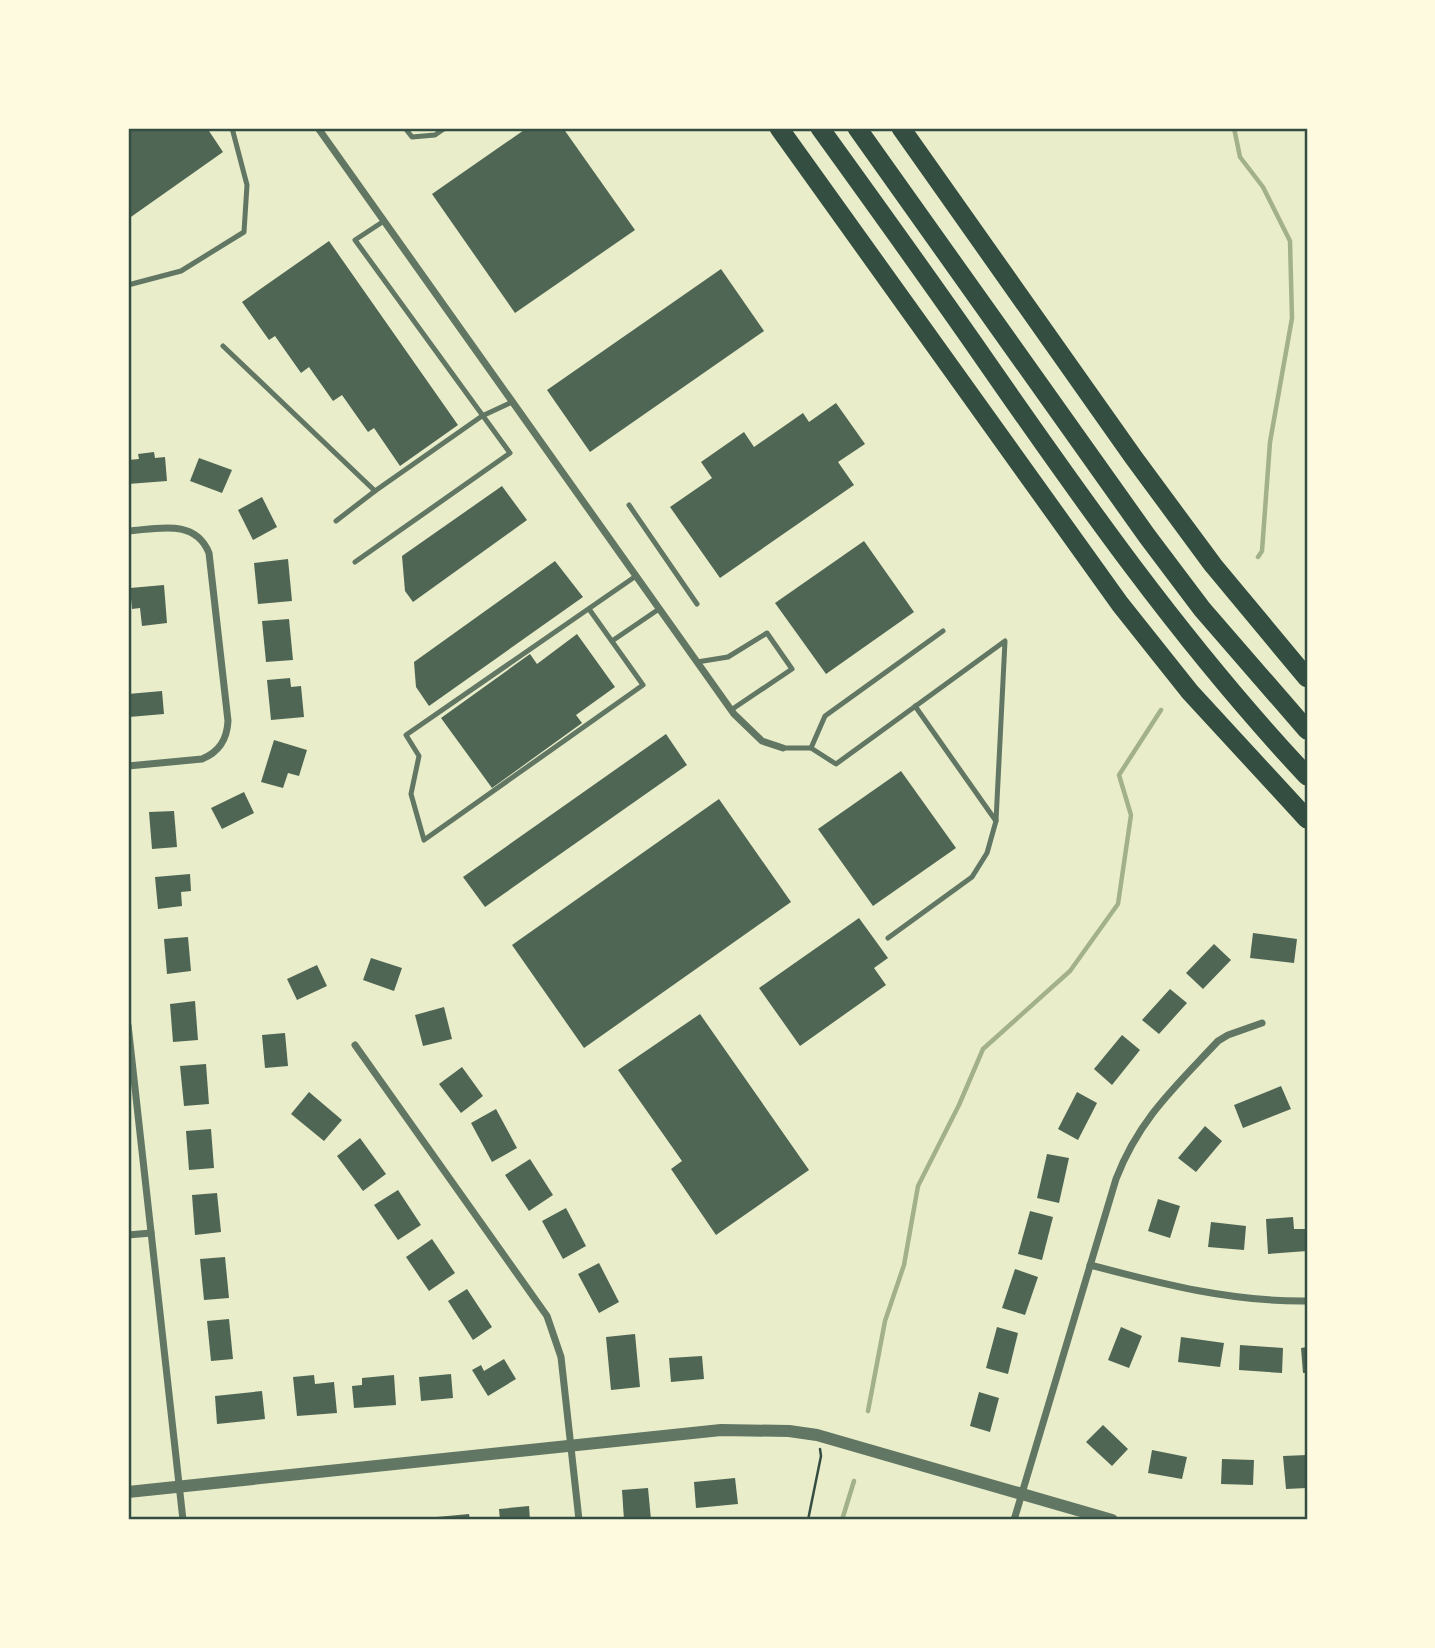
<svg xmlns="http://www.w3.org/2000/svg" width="1435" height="1648" font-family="'Asap Condensed',sans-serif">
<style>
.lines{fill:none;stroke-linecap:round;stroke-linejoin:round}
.stream{stroke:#a3b18a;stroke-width:4.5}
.building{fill:#4f6655}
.path{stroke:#344e41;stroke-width:2.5}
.service{stroke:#617663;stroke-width:5}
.minor{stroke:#617663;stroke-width:7}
.tertiary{stroke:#617663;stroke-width:12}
.motorway{stroke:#344e41;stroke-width:19}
.neatline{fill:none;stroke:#344e41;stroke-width:2.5}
</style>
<rect width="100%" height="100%" fill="#e9edc9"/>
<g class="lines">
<!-- stream -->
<g class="stream">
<polyline points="1234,128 1240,157 1263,187 1290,241 1292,318 1270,442 1262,551 1258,557"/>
<polyline points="868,1411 885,1321 904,1265 918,1186 959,1105 983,1049 1070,971 1118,904 1131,815 1119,775 1161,710"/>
<polyline points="842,1520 854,1481"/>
</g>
</g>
<!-- building -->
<g class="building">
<polygon points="128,128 207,128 223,152 128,219"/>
<polygon points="527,128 563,128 635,230 515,313 432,194"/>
<polygon points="329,241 458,425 400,466 374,428 368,432 342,395 333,401 309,367 301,373 275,336 269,340 242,302"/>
<polygon points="721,269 764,331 590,452 547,390"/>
<polygon points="836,403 865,444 838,462 854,485 720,578 670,507 712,478 701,462 744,432 754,447 803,413 809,422"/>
<polygon points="154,452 155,458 165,457 167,481 128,484 128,460 139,459 138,454"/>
<polygon points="199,458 232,470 222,493 190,481"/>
<polygon points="502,486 527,520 413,602 405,591 402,556"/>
<polygon points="262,497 277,527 253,540 238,510"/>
<polygon points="864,541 914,612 826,674 775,603"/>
<polygon points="288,559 292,601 258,604 254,563"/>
<polygon points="555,561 583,597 429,706 416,687 414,662"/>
<polygon points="164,585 167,623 142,626 140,608 132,609 130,588"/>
<polygon points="289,619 293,660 266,662 262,621"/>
<polygon points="577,634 615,687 576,715 582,723 492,788 441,718 530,654 537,664"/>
<polygon points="290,678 291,687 301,686 304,717 271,720 267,680"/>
<polygon points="162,691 164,714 129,717 128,694"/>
<polygon points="666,734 687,765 485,907 463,877"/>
<polygon points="274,740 307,750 299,776 288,773 283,788 261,782"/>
<polygon points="901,771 956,848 873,906 818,829"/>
<polygon points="244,792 254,813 222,829 211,808"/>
<polygon points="719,799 791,902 584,1048 512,945"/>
<polygon points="174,811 177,847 152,849 149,812"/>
<polygon points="190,874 191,891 181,892 182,906 158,909 155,877"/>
<polygon points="859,918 888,958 874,968 886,985 800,1046 759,988"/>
<polygon points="1253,933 1297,939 1294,963 1250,958"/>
<polygon points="188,937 191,971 167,974 164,939"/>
<polygon points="1214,944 1231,960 1203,989 1186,973"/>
<polygon points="371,958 402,968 394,991 363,980"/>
<polygon points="317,965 327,986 297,1000 287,979"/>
<polygon points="1170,989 1187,1003 1159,1034 1142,1020"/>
<polygon points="195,1001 198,1040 173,1042 170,1004"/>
<polygon points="444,1007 452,1039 423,1046 415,1015"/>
<polygon points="700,1014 809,1170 716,1235 671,1169 682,1161 618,1070"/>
<polygon points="285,1033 288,1066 265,1068 262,1035"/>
<polygon points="1122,1035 1140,1050 1112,1085 1094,1069"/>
<polygon points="206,1064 209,1104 184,1106 180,1066"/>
<polygon points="462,1067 483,1096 461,1113 439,1084"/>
<polygon points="1281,1086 1291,1109 1243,1128 1234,1105"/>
<polygon points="309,1092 342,1120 324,1141 291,1114"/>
<polygon points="1077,1092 1097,1103 1078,1140 1058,1129"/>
<polygon points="496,1109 517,1148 492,1162 471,1123"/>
<polygon points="1205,1126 1222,1141 1196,1172 1178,1158"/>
<polygon points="211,1129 214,1168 189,1170 186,1131"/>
<polygon points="360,1138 386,1174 363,1191 337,1156"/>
<polygon points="1047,1154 1069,1158 1059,1203 1037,1198"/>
<polygon points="530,1159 553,1195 529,1211 505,1175"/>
<polygon points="398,1190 421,1225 398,1240 374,1205"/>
<polygon points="217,1193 221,1232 195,1235 192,1195"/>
<polygon points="1158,1199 1180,1206 1170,1238 1148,1231"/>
<polygon points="566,1208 586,1246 563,1259 542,1221"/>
<polygon points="1030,1211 1053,1217 1042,1260 1018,1254"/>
<polygon points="1293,1217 1294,1229 1305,1229 1307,1251 1268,1254 1266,1219"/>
<polygon points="1211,1222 1246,1226 1244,1250 1208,1247"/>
<polygon points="432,1239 455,1273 429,1291 406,1257"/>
<polygon points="225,1257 229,1298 204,1300 200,1259"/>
<polygon points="599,1263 619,1302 599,1313 578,1274"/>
<polygon points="1015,1269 1038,1277 1025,1315 1002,1308"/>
<polygon points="467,1289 492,1327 473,1340 448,1301"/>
<polygon points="229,1319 233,1359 211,1361 207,1321"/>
<polygon points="997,1327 1018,1333 1008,1374 986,1368"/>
<polygon points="1121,1327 1142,1336 1129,1368 1108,1360"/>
<polygon points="635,1334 640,1387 611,1390 606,1337"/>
<polygon points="1181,1337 1224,1343 1220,1367 1178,1362"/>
<polygon points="1240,1345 1283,1348 1282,1373 1239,1370"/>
<polygon points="1307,1347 1307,1373 1303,1373 1301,1348"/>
<polygon points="702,1356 704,1379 671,1382 669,1358"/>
<polygon points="504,1359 516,1379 488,1396 472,1370 481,1365 484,1371"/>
<polygon points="451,1374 453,1398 421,1401 419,1377"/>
<polygon points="314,1375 315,1384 334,1382 337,1413 297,1416 293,1377"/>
<polygon points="394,1375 396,1405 354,1408 352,1386 362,1385 362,1378"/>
<polygon points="262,1391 265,1419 217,1424 215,1396"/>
<polygon points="979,1392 999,1398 990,1432 970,1426"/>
<polygon points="1103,1425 1128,1449 1112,1466 1086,1442"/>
<polygon points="1152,1450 1187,1457 1182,1479 1148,1473"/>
<polygon points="1307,1455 1307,1488 1286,1489 1283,1456"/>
<polygon points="1222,1459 1254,1460 1253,1485 1221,1484"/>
<polygon points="735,1478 738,1504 696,1508 694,1482"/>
<polygon points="648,1488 651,1520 624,1520 622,1490"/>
<polygon points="529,1506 530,1520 500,1520 499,1509"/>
<polygon points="469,1514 470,1520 427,1520 426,1518"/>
</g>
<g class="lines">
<!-- path -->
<polyline class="path" points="808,1520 821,1456 820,1449"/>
<!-- service -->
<g class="service">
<polyline points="405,128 412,137 435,135 445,128"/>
<polyline points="128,285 181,271 244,232 247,185 232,128"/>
<polyline points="223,346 375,491 482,416 512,402"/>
<polyline points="629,505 697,604"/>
<polyline points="336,521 375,491"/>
<polyline points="355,562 510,453 355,240 384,221"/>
<polyline points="589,609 643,685 424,840 411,794 419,756 406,735 636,576"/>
<polyline points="612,641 659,609"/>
<polyline points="697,662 728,657 767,633 792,669 731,710"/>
<polyline points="783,748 811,748 825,716 943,631"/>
<polyline points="811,748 836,764 1005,641 996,821 915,706"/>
<polyline points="888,938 972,877 987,853 996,821"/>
</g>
<!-- minor -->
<g class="minor">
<polyline points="318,128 734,714 762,741 783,748"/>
<path d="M128 531C157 529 195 518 209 553L228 721C227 740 219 752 202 759L128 766"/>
<polyline points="128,1025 183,1520"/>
<polyline points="355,1045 547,1316 561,1357 579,1520"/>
<polyline points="128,1235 151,1233"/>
<path d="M1090 1265C1162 1284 1232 1302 1307 1301"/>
<path d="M1014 1520 1116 1179C1139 1119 1175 1087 1218 1041L1228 1035 1262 1023"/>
</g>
<!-- tertiary -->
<polyline class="tertiary" points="128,1492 721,1430 789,1431 817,1435 1112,1520"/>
<!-- motorway -->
<g class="motorway">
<polyline points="779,128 1120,604 1190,692 1307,819"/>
<path d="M820 128C872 200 923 271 974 344 1078 494 1182 643 1307 776"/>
<polyline points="857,128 1147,536 1202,609 1307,730"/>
<polyline points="901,128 1134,458 1213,565 1307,678"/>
</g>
</g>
<!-- border -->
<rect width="1435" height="1648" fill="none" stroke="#fefae0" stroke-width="259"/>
<rect x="130" y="130" width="1176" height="1388" class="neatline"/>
</svg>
